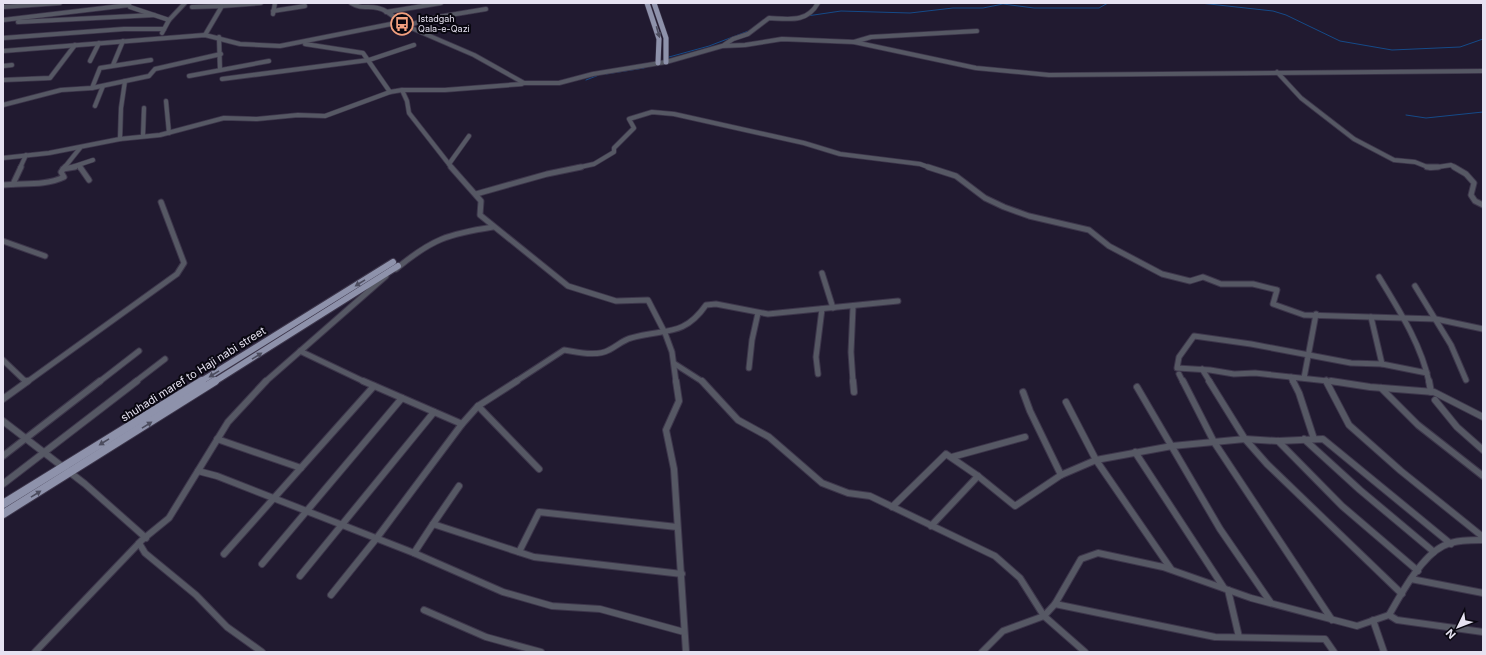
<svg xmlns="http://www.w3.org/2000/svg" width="1486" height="655" font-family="Inter,sans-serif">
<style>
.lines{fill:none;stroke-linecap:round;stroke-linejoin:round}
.stream{stroke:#154a88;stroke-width:1}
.minor-far2-casing{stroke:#3d364b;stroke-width:5.5}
.minor-far1-casing{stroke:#3d364b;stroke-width:7}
.minor-casing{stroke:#3d364b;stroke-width:8}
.major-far2-casing{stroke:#3d364b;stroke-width:6}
.major-far1-casing{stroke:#3d364b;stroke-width:8}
.major-casing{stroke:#3d364b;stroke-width:10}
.minor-far2{stroke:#565864;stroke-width:4}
.minor-far1{stroke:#565864;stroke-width:5}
.minor{stroke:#565864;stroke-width:6}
.major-far2{stroke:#8e92ab;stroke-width:5}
.major-far1{stroke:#8e92ab;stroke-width:6}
.major{stroke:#8e92ab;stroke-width:8}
.oneway{fill:#4c4c5e}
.labels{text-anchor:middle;stroke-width:4;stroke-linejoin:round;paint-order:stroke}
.far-poi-label{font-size:9px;fill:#e6e2f1;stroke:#090710;text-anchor:start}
.street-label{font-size:11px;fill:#e6e2f1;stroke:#090710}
</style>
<rect width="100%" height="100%" fill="#211a30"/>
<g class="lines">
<!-- stream -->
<g class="stream">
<polyline points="1200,3 1273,11 1286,15 1340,41 1392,50 1460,47 1483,39"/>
<polyline points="807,16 841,11 910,13 953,8 983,8 1003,4 1034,8 1099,8 1108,3"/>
<polyline points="768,17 778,17"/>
<polyline points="669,57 709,46 751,30"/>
<polyline points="606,74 644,68"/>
<polyline points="586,80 599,75"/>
<polyline points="1406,115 1426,118 1483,112"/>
</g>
<!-- minor-far2 casing -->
<g class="minor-far2-casing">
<g id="minor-far2">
<polyline points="127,3 130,7 169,20 162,33"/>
<path d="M351 3C363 10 366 5 378 8 388 10 395 18 402 24"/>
<polyline points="222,6 261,3"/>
<polyline points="3,7 60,3"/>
<polyline points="192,7 222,6 205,35"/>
<polyline points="273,11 305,6"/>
<polyline points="386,12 441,3"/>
<polyline points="273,14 275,3"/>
<polyline points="3,20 129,5"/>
<polyline points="169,20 185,3"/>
<polyline points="18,22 154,15"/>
<polyline points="408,26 426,19 486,9"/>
<polyline points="219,37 220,70"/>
<polyline points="3,38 124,29 164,29"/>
<polyline points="854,42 871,37 977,31"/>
<polyline points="305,44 363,53 390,92"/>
<path d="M724 45 733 39 748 34 769 18C789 19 807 23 818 3"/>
<polyline points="3,51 205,35 240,44 280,46 391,24 402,24 474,55 524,83 559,83 593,74 666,62 722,46 745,45 782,39 854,42 976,68 1049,75 1483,71"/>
<polyline points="90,61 99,43"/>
<polyline points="113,65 123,41"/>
<polyline points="3,66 12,65"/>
<polyline points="1277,72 1301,98 1354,139 1394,160 1415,162 1430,168"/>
<polyline points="189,76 269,61"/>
<polyline points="222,79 369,60 414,45"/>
<polyline points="3,80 50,78 75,45"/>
<polyline points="92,88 100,68 151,60"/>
<polyline points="402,90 407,101 409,113 452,168"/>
<polyline points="166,101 169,133"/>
<polyline points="3,105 61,90 92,88 149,76 155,69 221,54"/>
<polyline points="95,106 103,86"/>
<polyline points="143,135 144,108"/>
<polyline points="120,139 121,108 125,81"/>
<polyline points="3,158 49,153 120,139 160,135 224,118 257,119 298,115 325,116 390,92 402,90 445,90 522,84"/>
<polyline points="449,164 469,136"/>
<polyline points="79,166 80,168"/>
<polyline points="20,168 26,155"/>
<polyline points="64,168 80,148"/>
<polyline points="69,168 93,160"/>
<polyline points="576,168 594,164 614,152 614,148 634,128 629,119 652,112 674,114 804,143 840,154 920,164 931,168"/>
<polyline points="1431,168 1451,165 1456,168"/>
</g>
</g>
<!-- minor-far1 casing -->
<g class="minor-far1-casing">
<g id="minor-far1">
<polyline points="80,167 89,180"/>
<polyline points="451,167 481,201 480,215 568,286 616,301 648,300 665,333 672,352 676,382"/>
<polyline points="928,167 956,176 985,198 1004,207 1029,216 1089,230 1109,246 1162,274 1190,281 1203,277 1221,284 1253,284 1277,290 1273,304 1304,315 1436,319 1483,329"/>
<polyline points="1427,167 1438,167"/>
<polyline points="1454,167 1466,174 1474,183 1471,195 1475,201 1483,205"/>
<polyline points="63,169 75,167"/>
<polyline points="13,184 21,167"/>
<path d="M3 185C24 183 45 186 64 177L61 172 65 167"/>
<polyline points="476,194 547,174 581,167"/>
<polyline points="3,241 45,256"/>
<path d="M396 269C432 239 448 234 493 227"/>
<polyline points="822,273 833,308"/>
<path d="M1379 277C1399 310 1421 344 1429 382"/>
<polyline points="1415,286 1451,345 1466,380"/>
<polyline points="853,307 851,352 853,382"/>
<polyline points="1371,317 1382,364"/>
<polyline points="300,351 365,382"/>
<polyline points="3,360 26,382"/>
<polyline points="675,364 703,382"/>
<polyline points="749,368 752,340 758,313"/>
<polyline points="1202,369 1210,382"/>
<polyline points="818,374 816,357 822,309"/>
<polyline points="1179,374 1183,382"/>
<polyline points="1291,377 1293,382"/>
<polyline points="1304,378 1316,314"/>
<polyline points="1326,380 1327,382"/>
<polyline points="27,382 177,274 184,263 161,202"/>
<polyline points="99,382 139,351"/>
<polyline points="135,382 165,359"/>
<polyline points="265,382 386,276"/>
<path d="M515 382 564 350C578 352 596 357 609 350 617 346 623 340 631 338 664 328 683 338 706 305L716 304 768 314 898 301"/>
<polyline points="1337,382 1255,373 1234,374 1210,370 1177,368 1179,357 1194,336 1251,344 1351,363 1382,364 1427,373"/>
</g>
</g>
<!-- minor casing -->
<g class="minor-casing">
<g id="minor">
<polyline points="25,381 26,382"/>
<polyline points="363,381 462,424"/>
<polyline points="676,381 679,401 666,430 674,469 686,652"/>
<polyline points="702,381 738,420 769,437 822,483 848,493 870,496 995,556 1020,578 1044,616 1085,652"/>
<polyline points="853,381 854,392"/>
<polyline points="1183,381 1214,442 1332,620"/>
<polyline points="1209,381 1245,439 1267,464 1402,594"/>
<polyline points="1293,381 1299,393 1314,439"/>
<polyline points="1326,381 1349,425 1401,471 1483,537"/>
<polyline points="1331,381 1370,387 1434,392 1483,417"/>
<polyline points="1429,381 1431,392"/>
<polyline points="1137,387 1220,529 1271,603"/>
<polyline points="1381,388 1418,425 1483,476"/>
<polyline points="1023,392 1030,411 1061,475"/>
<polyline points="3,399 28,381"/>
<polyline points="1435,400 1457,427 1483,450"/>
<polyline points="1066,402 1096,460 1171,569"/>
<polyline points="478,406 539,469"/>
<polyline points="3,421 85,484 146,538"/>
<polyline points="217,439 301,468"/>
<polyline points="1304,439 1360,490 1434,552"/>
<polyline points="1278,441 1342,506 1418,571"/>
<polyline points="1135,452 1224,588"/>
<polyline points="3,456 100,381"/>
<polyline points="952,457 1025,437"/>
<polyline points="198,471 217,476 414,553 503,592 552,606 600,609 684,632"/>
<polyline points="3,484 137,381"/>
<polyline points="892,507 946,454 978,476 1015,506 1061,475 1096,460 1172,446 1245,439 1278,441 1323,439 1451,544"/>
<polyline points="433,524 459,486"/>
<polyline points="931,526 978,476"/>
<polyline points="139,543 145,553 196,595 227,627 262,652"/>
<polyline points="519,552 539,512 677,527"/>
<polyline points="414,553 433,524 534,557 682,574"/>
<polyline points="224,554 374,386"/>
<polyline points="262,564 402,398"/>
<polyline points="300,576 434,412"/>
<polyline points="1411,579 1483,593"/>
<polyline points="1228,590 1239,637"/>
<polyline points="331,595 376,539 462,424 478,406 517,381"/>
<polyline points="1055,604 1215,637 1325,639 1334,652"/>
<polyline points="424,610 486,637 541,652"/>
<path d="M1389 615C1401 594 1421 557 1443 546 1455 540 1470 540 1483 540"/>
<polyline points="1373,620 1384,652"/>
<polyline points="35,652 142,540 169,518 228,422 266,381"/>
<polyline points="982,652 1003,631 1044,616 1055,604 1081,559 1098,553 1163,567 1251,598 1357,626 1389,615 1397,620 1483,632"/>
</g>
</g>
<!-- major-far2 casing -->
<g class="major-far2-casing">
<g id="major-far2">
<polyline points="647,3 659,39 658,63"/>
<polyline points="654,3 666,38 666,62"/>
</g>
</g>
<!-- major-far1 casing -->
<g class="major-far1-casing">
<g id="major-far1">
<polyline points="200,382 393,262"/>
<polyline points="214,382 398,266"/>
</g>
</g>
<!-- major casing -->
<g class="major-casing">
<g id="major">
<polyline points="3,504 202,381"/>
<polyline points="3,514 215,381"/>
</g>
</g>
<!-- minor-far2 -->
<use href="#minor-far2" class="minor-far2"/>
<!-- minor-far1 -->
<use href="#minor-far1" class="minor-far1"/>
<!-- minor -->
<use href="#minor" class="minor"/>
<!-- major-far2 -->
<use href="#major-far2" class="major-far2"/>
<!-- major-far1 -->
<use href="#major-far1" class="major-far1"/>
<!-- major -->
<use href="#major" class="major"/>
</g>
<!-- one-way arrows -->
<defs><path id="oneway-solid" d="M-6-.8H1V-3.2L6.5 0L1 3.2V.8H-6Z"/></defs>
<g class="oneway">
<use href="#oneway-solid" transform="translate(658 32) rotate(74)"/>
<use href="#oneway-solid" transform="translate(360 283) rotate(148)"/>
<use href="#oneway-solid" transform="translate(257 356) rotate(-32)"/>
<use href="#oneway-solid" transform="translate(214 374) rotate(148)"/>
<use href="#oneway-solid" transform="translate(147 425) rotate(-32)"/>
<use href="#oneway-solid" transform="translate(104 442) rotate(148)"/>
<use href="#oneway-solid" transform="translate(36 494) rotate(-32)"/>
</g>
<!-- icons -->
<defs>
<g id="bus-ring" transform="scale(1.15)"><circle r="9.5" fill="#090710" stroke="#f2a07f" stroke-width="1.5"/><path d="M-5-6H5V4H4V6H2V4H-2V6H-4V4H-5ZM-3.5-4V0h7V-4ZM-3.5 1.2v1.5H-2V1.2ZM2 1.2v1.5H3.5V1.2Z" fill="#f2a07f"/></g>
</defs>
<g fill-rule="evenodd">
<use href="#bus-ring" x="402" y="24"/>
</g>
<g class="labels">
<!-- far-poi labels -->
<g class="far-poi-label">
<text x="418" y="22">Istadgah<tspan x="418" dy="10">Qala-e-Qazi</tspan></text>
</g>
<!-- street labels -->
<g class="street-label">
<text transform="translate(193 374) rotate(-32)" y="4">shuhadi maref to Haji nabi street</text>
</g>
</g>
<!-- border -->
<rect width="1486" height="655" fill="none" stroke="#e6e2f1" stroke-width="8"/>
<!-- north arrow -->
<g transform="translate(1458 627) rotate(227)" stroke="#090710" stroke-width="3" paint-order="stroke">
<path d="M0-3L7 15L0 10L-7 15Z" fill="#e6e2f1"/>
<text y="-6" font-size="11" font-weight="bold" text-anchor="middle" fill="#e6e2f1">N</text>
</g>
</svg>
